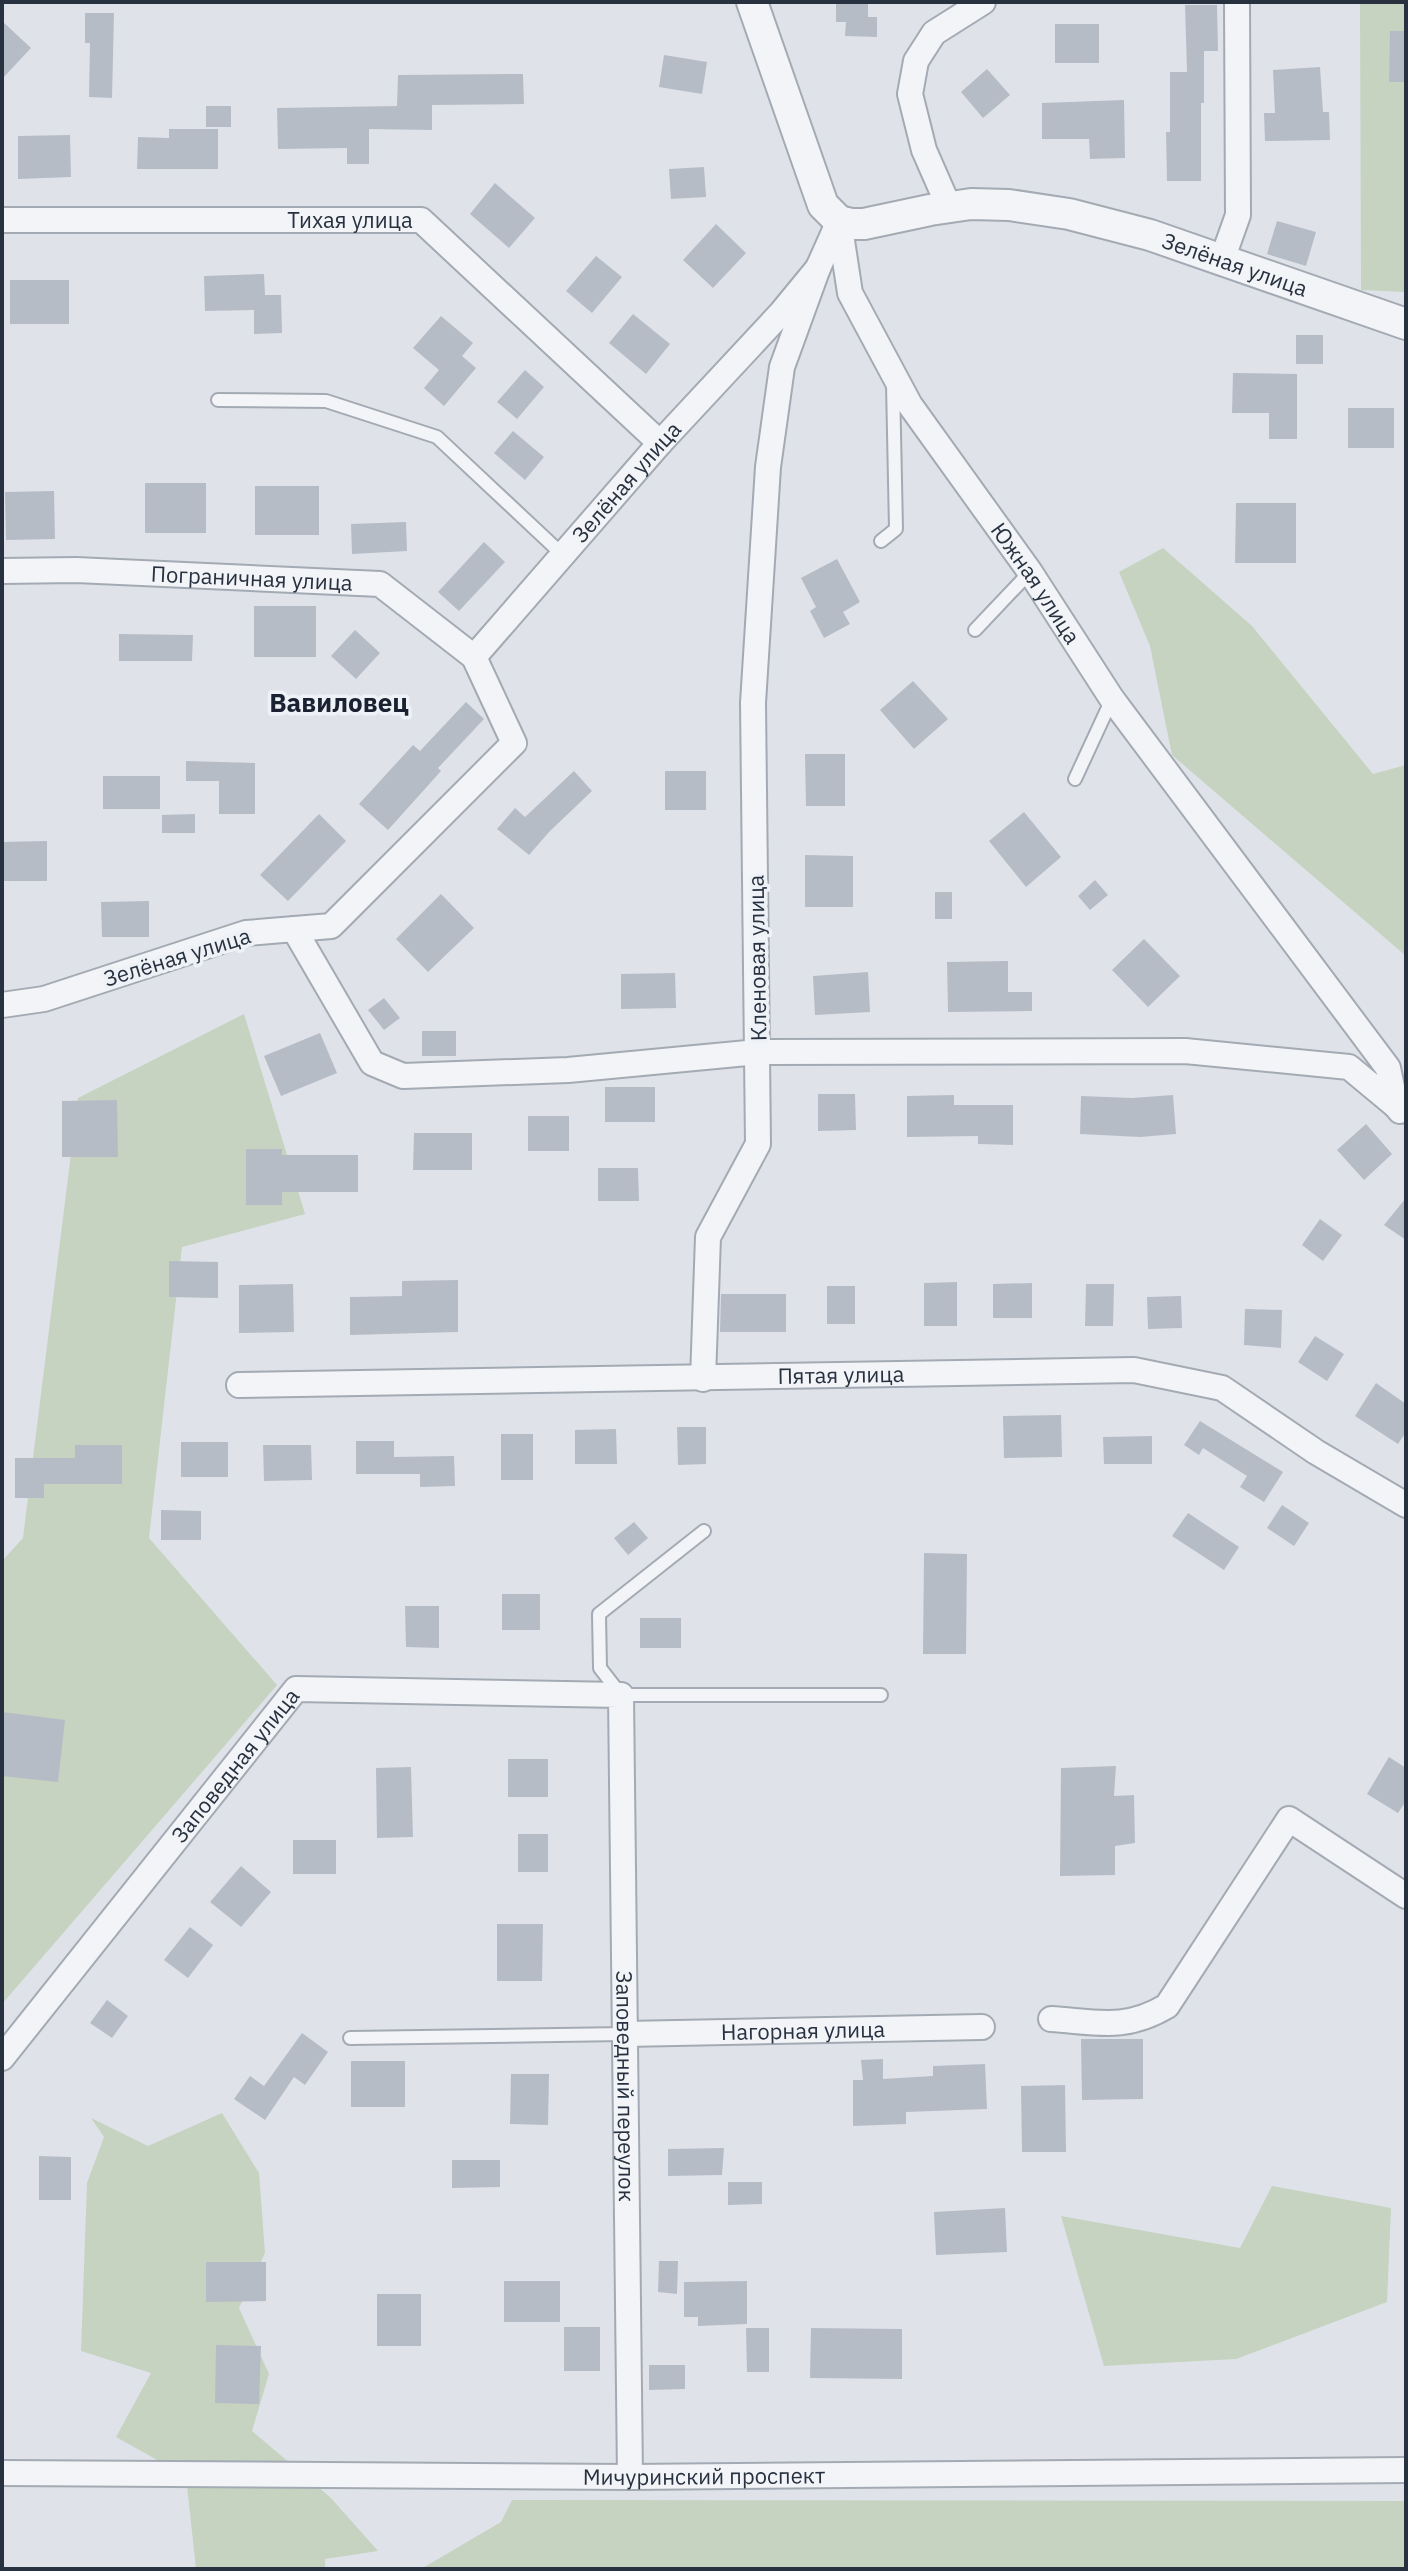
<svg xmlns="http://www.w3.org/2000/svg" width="1408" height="2571" font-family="'IBM Plex Sans',sans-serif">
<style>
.green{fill:#c5d3c0}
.building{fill:#b6bcc6}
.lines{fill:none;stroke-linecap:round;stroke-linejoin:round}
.service-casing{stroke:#a4aab3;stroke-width:16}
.minor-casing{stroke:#a4aab3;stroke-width:28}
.tertiary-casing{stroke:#a4aab3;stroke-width:34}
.service{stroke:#f2f4f7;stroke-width:12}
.minor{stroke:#f2f4f7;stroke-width:24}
.tertiary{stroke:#f2f4f7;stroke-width:30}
.labels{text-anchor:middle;stroke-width:7;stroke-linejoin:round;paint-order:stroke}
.street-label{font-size:22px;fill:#273140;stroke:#eef2f6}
.quarter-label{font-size:26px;font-weight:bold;fill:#1a2231;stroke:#eef2f6}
</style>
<rect width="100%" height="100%" fill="#dfe3e9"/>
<!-- green -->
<g class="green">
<polygon points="1360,2 1406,2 1406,292 1361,290"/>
<polygon points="1163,548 1252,626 1373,774 1406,765 1406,956 1172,755 1150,646 1119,572"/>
<polygon points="244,1014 305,1214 182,1247 149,1538 277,1685 2,2004 2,1561 23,1538 78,1098"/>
<polygon points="222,2113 259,2173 265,2253 239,2308 269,2374 252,2431 330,2497 378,2551 325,2559 325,2569 196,2569 186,2476 116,2437 151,2373 81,2351 87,2183 104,2137 91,2118 148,2146"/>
<polygon points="1272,2186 1391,2208 1387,2302 1236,2359 1104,2366 1061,2216 1240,2248"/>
<polygon points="512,2500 1406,2501 1406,2569 421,2569 501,2522"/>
</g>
<!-- building -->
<g class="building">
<polygon points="836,2 868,2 868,17 877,17 877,37 845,36 846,22 836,22"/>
<polygon points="1185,5 1217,5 1218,51 1204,51 1204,103 1201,103 1201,181 1167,181 1166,132 1170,132 1170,72 1187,72"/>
<polygon points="85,13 114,13 112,98 89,97 90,43 85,43"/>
<polygon points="2,21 31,48 2,79"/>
<rect x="1055" y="24" width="44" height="39"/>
<polygon points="1390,31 1406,31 1406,82 1389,82"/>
<polygon points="664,55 707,62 702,94 659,87"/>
<polygon points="1320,67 1323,112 1329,112 1330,140 1265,141 1264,113 1275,113 1273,70"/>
<polygon points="987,69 1010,95 983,118 961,92"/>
<polygon points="523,74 524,104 432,105 432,130 369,129 369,164 347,164 347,148 278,149 277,108 397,106 398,75"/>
<polygon points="1124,100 1125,158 1090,159 1089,139 1042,139 1042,103"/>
<rect x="206" y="106" width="25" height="21"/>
<polygon points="169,129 218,129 218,169 137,169 138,137 169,138"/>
<polygon points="70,135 71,177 18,179 18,136"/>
<polygon points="704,167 706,197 671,199 669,169"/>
<polygon points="495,183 535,218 509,248 470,214"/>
<polygon points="1277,221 1316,232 1306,266 1267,254"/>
<polygon points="716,224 746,253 713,288 683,260"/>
<polygon points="596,256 622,277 592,313 566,291"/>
<polygon points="264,274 265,295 281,295 282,333 254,334 254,310 205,311 204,276"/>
<rect x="10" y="280" width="59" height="44"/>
<polygon points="633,314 670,344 646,374 609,343"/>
<polygon points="441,316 473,343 462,356 476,368 444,406 424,388 439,370 413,348"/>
<rect x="1296" y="335" width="27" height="29"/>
<polygon points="525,370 544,387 517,419 497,402"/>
<polygon points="1233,373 1297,374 1297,439 1269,439 1269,413 1232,413"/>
<rect x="1348" y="408" width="46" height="40"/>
<polygon points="513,431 544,457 525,480 494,453"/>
<rect x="145" y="483" width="61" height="50"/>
<rect x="255" y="486" width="64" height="49"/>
<polygon points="54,491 55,539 6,540 5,492"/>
<polygon points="1236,503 1296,503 1296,563 1235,563"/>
<polygon points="406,522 407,551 352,554 351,524"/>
<polygon points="484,542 505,562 459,611 438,592"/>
<polygon points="837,559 860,602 843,612 850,624 824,638 810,611 816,607 801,578"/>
<rect x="254" y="606" width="62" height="51"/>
<polygon points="355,630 380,653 356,679 331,656"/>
<polygon points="119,634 193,635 192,661 119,661"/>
<polygon points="913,681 948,719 914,749 880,710"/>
<polygon points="466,702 484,719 438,768 441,771 388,830 359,804 413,745 420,751"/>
<polygon points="805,754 845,754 845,806 806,806"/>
<polygon points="186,761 255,763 255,814 219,814 219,781 186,781"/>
<polygon points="574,771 592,791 550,831 529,855 497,829 515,808 525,817"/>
<rect x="665" y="771" width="41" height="39"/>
<rect x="103" y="776" width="57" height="33"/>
<polygon points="1024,812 1061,857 1026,887 989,841"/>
<polygon points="195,814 195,833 162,833 162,815"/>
<polygon points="319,814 346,841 288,901 260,875"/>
<polygon points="47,841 47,881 3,881 2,842"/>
<polygon points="805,855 853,856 853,907 805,907"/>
<polygon points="1095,880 1108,895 1090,910 1078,896"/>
<rect x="935" y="892" width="17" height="27"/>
<polygon points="441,894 474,928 428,972 396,939"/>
<polygon points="149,901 149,937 102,937 101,902"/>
<polygon points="1144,939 1180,976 1148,1007 1112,970"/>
<polygon points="1008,961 1008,992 1032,992 1032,1011 948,1012 947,962"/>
<polygon points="868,972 870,1012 815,1015 813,976"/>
<polygon points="675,973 676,1008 621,1009 621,974"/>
<polygon points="384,998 400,1018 384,1030 368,1010"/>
<rect x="422" y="1031" width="34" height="25"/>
<polygon points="320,1033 337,1073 281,1096 264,1056"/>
<rect x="605" y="1087" width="50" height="35"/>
<polygon points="818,1094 855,1094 856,1130 818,1131"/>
<polygon points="954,1095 954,1105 1013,1105 1013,1145 978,1144 978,1136 907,1137 907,1096"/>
<polygon points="1173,1095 1176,1134 1140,1137 1080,1134 1081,1096 1132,1098"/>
<polygon points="117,1100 118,1157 62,1157 62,1101"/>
<rect x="528" y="1116" width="41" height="35"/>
<polygon points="1366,1124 1392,1154 1364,1180 1337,1150"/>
<polygon points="414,1133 472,1133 472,1170 413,1170"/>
<polygon points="246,1149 282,1149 282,1155 358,1155 358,1192 282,1192 282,1205 246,1205"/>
<polygon points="598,1168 638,1168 639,1201 598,1201"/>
<polygon points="1406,1198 1406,1240 1384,1225"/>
<polygon points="1320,1219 1342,1235 1323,1261 1302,1245"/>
<polygon points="169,1261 218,1262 218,1298 169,1297"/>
<polygon points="458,1280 458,1332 350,1335 350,1297 402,1296 402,1281"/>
<polygon points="957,1282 957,1326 924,1326 924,1283"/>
<polygon points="1032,1283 1032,1318 993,1318 993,1284"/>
<polygon points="293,1284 294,1332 239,1333 239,1285"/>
<polygon points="1086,1284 1114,1284 1113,1326 1085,1326"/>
<rect x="827" y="1286" width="28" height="38"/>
<polygon points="721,1294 786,1294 786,1332 720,1332"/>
<polygon points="1181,1296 1182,1328 1148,1329 1147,1297"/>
<polygon points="1245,1309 1282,1310 1281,1348 1244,1345"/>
<polygon points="1315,1336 1344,1354 1327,1381 1298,1362"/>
<polygon points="1376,1383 1406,1404 1406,1432 1398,1444 1355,1416"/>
<polygon points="1061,1415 1062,1457 1004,1458 1003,1416"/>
<polygon points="1200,1421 1283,1472 1264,1502 1240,1487 1247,1476 1203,1448 1199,1455 1184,1445"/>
<polygon points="677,1427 706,1427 706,1464 678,1465"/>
<polygon points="616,1429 617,1464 575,1464 575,1430"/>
<rect x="501" y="1434" width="32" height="46"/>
<polygon points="1152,1436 1152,1464 1104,1464 1103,1437"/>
<polygon points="356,1441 394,1441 394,1457 454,1456 455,1486 420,1487 420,1474 356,1474"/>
<rect x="181" y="1442" width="47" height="35"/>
<polygon points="75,1445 122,1445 122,1484 44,1484 44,1498 15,1498 15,1458 75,1458"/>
<polygon points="263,1445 311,1445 312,1480 264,1481"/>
<polygon points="1282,1505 1309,1523 1294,1546 1267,1528"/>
<polygon points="161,1510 201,1511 201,1540 161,1540"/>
<polygon points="1188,1513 1239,1547 1224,1570 1172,1536"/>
<polygon points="634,1522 648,1538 628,1555 614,1538"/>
<polygon points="924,1553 967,1554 966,1654 923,1654"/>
<rect x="502" y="1594" width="38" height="36"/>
<polygon points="405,1606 439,1606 439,1648 406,1647"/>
<rect x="640" y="1618" width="41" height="30"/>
<polygon points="2,1712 65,1720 58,1782 2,1776"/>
<polygon points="1389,1757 1406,1768 1406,1801 1398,1813 1367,1794"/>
<rect x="508" y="1759" width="40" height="38"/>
<polygon points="1116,1766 1114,1796 1134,1795 1135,1843 1115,1846 1115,1875 1060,1876 1061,1768"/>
<polygon points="411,1767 413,1837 377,1838 376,1768"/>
<rect x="518" y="1834" width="30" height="38"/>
<rect x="293" y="1840" width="43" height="34"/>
<polygon points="241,1866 271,1892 241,1927 210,1902"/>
<polygon points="497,1924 543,1924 542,1981 497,1981"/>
<polygon points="190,1927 213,1945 188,1978 164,1960"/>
<polygon points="107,2000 128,2016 112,2038 90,2023"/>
<polygon points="302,2033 328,2052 305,2085 294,2077 265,2120 234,2099 250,2076 264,2086"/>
<polygon points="1081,2039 1143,2039 1143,2099 1082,2100"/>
<polygon points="883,2059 883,2079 933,2076 933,2066 985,2064 987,2109 906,2112 906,2124 853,2126 853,2080 863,2080 861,2060"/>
<rect x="351" y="2061" width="54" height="46"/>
<polygon points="511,2074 549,2074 548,2125 510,2124"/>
<polygon points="1065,2085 1066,2152 1022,2152 1021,2086"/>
<polygon points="724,2148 722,2175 668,2176 668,2149"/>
<polygon points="39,2156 71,2157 71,2200 39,2200"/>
<polygon points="452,2160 500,2160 500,2187 452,2188"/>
<polygon points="728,2182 762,2182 762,2204 728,2205"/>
<polygon points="1005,2208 1007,2252 936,2255 934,2212"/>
<polygon points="659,2261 678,2261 677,2294 658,2292"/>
<polygon points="206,2262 266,2262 266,2301 206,2302"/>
<rect x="504" y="2281" width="56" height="41"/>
<polygon points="747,2281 747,2324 698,2326 698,2317 684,2317 684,2282"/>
<rect x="377" y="2294" width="44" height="52"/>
<rect x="564" y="2327" width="36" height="44"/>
<polygon points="746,2328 769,2328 769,2372 747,2372"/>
<polygon points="811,2328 902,2329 902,2379 810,2378"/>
<polygon points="216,2345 261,2346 259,2404 215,2403"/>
<polygon points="649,2365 685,2365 685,2389 649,2390"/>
</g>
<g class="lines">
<!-- service casing -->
<g class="service-casing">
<g id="service">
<polyline points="218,400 326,401 437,437 564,556"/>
<polyline points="881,541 896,529 893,384"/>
<polyline points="975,630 1030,572"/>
<polyline points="1075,779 1112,699"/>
<polyline points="704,1531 599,1614 600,1668 621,1695 881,1695"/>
<polyline points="350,2038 625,2034"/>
</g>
</g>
<!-- minor casing -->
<g class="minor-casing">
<g id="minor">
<polyline points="949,207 924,150 910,94 916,61 934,33 983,2"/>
<path id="s1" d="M2 220H421L660 443"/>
<path id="s2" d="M839 221 850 293 910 405 1030 572 1112 699 1388 1068 1396 1106 1400 1111"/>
<polyline points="1222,260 1238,215 1237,2"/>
<path id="s3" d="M2 571 76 570 380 584 474 657 514 743 331 926 246 933 44 999 2 1005"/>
<path id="s4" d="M474 657 660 443 781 313 818 268 839 221"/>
<polyline points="294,929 372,1063 403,1076 568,1070 758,1052 1185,1051 1349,1067 1396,1106"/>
<polyline points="703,1379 708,1237 758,1144 753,703 768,467 782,367 818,268"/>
<path id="s5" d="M239 1385 1134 1370 1222 1388 1316 1452 1406 1505"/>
<path d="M1051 2019C1097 2022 1125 2031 1167 2006L1289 1819 1406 1896"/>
<path id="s6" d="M625 2034 982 2027"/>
<path id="s7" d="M2 2058 296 1689 621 1695 630 2477"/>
<path id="s8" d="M2 2473 630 2477 1406 2470"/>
</g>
</g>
<!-- tertiary casing -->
<g class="tertiary-casing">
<g id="tertiary">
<path id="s9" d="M752 2 823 205 839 221 852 224H864L930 210 971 204 1009 205 1069 214 1150 235 1406 324"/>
</g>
</g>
<!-- service -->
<use href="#service" class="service"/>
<!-- minor -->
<use href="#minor" class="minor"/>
<!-- tertiary -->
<use href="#tertiary" class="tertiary"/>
</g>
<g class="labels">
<!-- street labels -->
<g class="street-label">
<text dy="8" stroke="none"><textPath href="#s1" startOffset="348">Тихая улица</textPath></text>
<text dy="8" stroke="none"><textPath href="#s9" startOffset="644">Зелёная улица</textPath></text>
<text dy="8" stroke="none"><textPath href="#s4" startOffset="232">Зелёная улица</textPath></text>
<text dy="8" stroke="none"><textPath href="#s3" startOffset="250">Пограничная улица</textPath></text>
<text dy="8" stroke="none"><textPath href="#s2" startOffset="418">Южная улица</textPath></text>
<text transform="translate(177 957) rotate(-17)" y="8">Зелёная улица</text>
<text transform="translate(757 958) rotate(-91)" y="8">Кленовая улица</text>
<text dy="8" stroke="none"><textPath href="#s5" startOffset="602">Пятая улица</textPath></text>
<text dy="8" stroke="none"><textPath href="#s7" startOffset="374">Заповедная улица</textPath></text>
<text dy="8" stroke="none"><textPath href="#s6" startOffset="178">Нагорная улица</textPath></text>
<text dy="8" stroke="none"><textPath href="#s7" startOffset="1188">Заповедный переулок</textPath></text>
<text dy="8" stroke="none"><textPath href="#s8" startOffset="702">Мичуринский проспект</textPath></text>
</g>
<!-- quarter labels -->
<g class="quarter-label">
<text x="339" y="712">Вавиловец</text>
</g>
</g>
<!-- border -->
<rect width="1408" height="2571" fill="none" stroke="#273140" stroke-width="8"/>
</svg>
